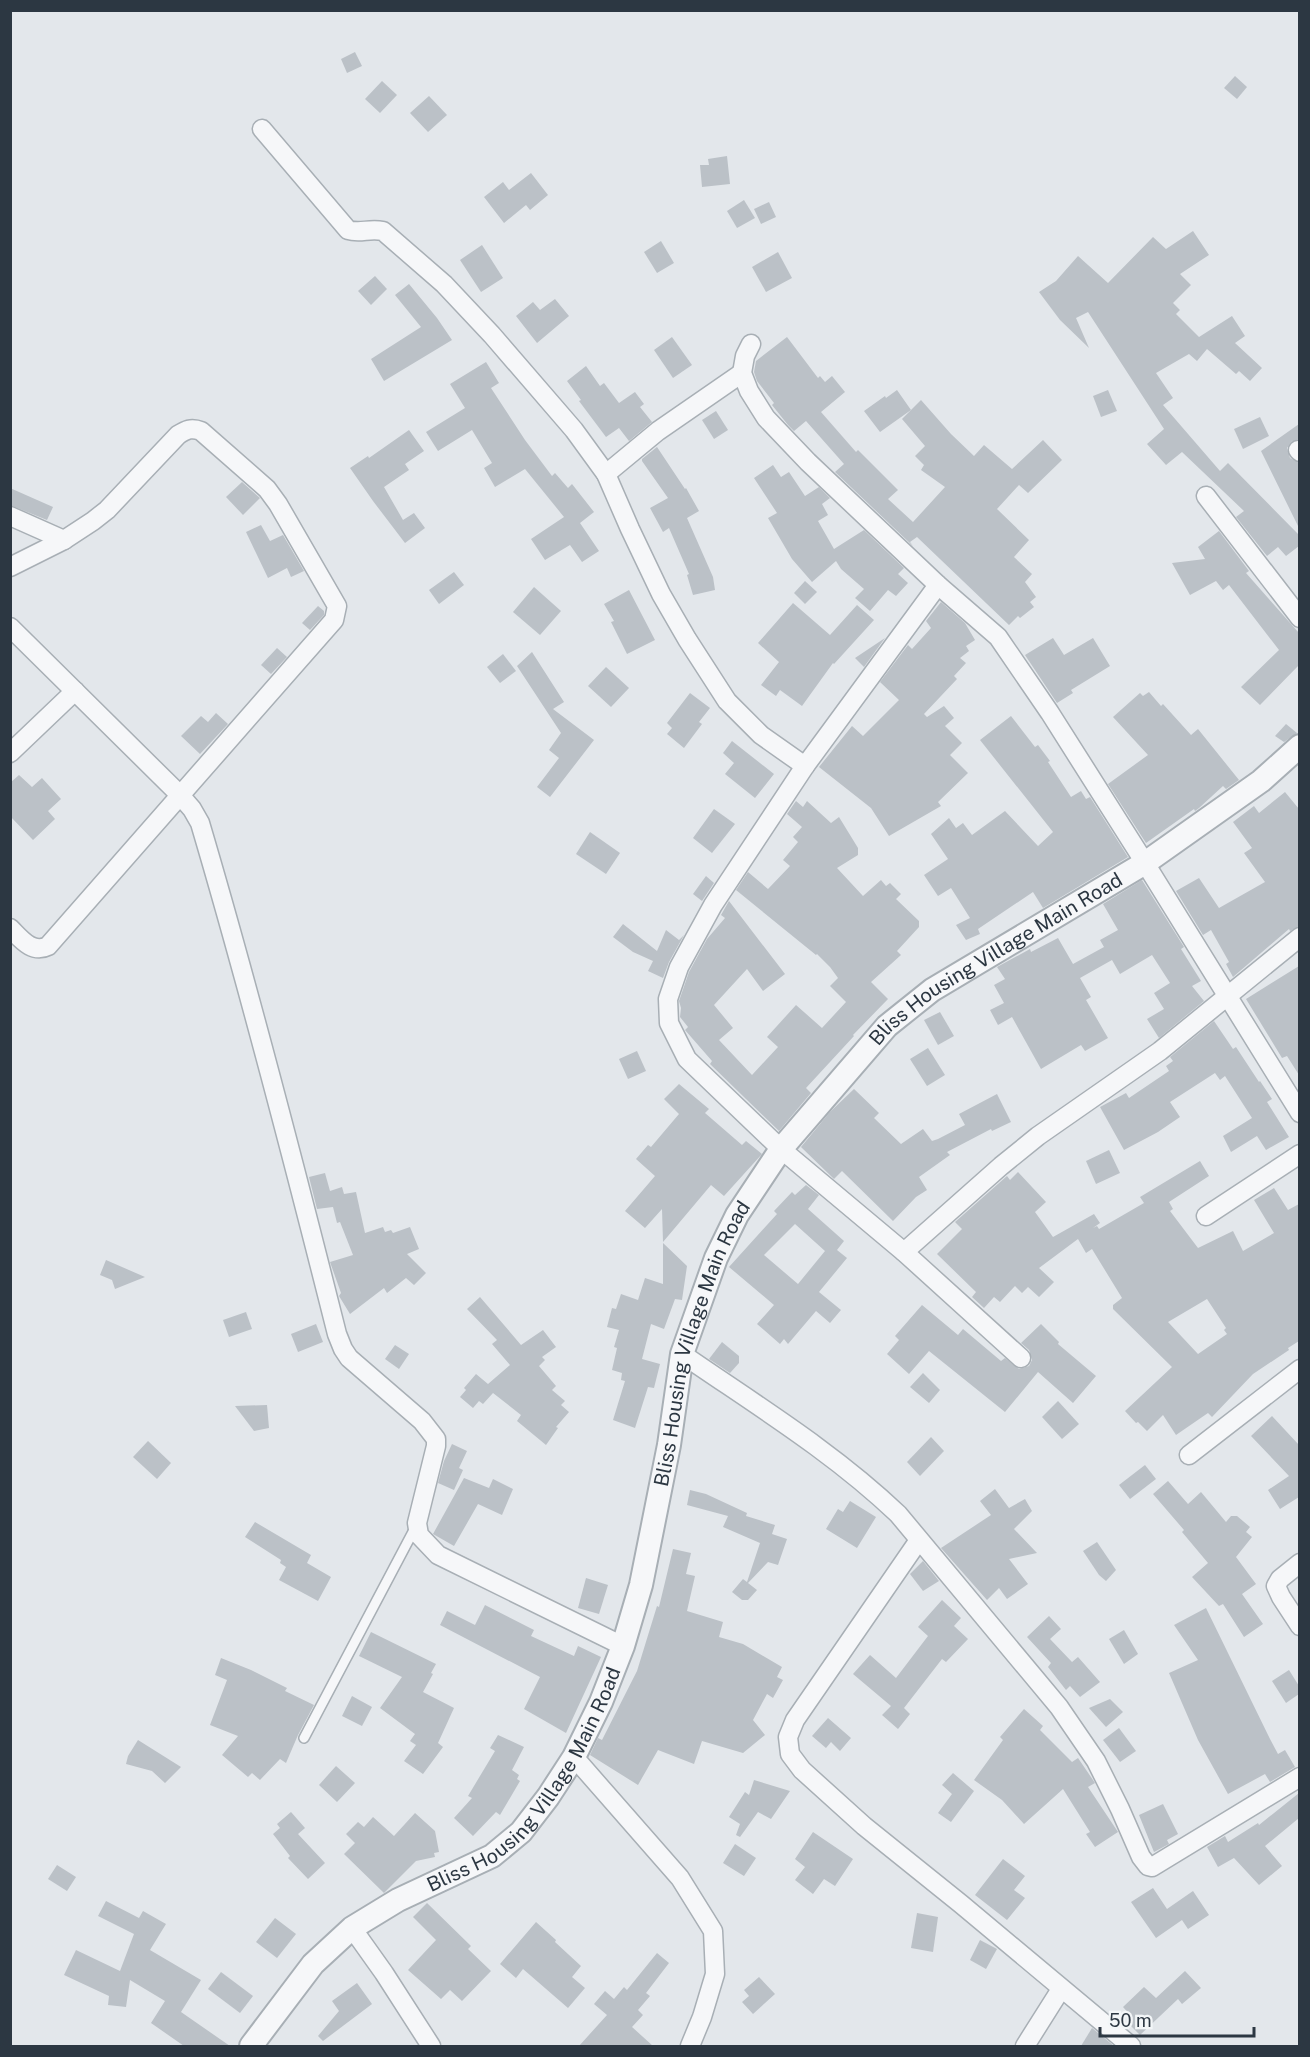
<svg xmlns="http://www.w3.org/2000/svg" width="1310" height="2057" font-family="'Public Sans',sans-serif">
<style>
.building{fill:#bbc1c7;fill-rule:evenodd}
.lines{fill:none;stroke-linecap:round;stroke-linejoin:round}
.service-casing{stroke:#a8afb5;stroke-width:12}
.minor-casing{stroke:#a8afb5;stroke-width:21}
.tertiary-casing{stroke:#a8afb5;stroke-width:26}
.service{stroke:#f6f7f9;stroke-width:9}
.minor{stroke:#f6f7f9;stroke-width:18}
.tertiary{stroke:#f6f7f9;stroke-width:22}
.labels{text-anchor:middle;stroke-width:4.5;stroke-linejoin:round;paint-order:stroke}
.street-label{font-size:20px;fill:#2c3742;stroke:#f3f6f8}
</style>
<rect width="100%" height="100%" fill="#e3e7eb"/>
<!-- building -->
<g class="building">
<polygon points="355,52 362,66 347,73 341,59"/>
<polygon points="1235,76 1247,87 1237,99 1224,88"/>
<polygon points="382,81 397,95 380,113 365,99"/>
<polygon points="429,96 447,115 428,132 410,113"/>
<polygon points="727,156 730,184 702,187 700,165 709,165 708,159"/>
<polygon points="531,173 548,195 530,210 526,205 504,223 484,197 503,182 509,190"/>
<polygon points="744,200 755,218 737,228 727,211"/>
<polygon points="769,202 776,217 761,224 754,209"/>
<polygon points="1193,231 1209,255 1180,274 1191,285 1173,303 1180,310 1176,314 1199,337 1232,316 1245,336 1235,343 1262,368 1250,381 1239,371 1236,374 1207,349 1197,361 1189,354 1156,373 1173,398 1163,405 1220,471 1228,463 1299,535 1299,546 1286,556 1278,547 1267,556 1236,517 1244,511 1182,452 1166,465 1147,444 1164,429 1088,312 1076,318 1089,348 1060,320 1039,292 1056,281 1078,256 1108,283 1153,237 1166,249"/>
<polygon points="661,241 674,263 657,273 644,252"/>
<polygon points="482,245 503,278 481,292 460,260"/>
<polygon points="778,252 792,278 766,292 752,267"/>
<polygon points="375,276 387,289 371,305 358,291"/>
<polygon points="409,284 437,318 452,340 384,381 371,359 421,327 395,295"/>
<polygon points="555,299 569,316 537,343 516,316 533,302 540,310"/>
<polygon points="672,337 692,365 673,378 654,350"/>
<polygon points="787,337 818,378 820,376 825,382 832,376 845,392 821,412 856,452 858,450 898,490 888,499 913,522 945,487 921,470 924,465 915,456 925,446 902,419 921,400 951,434 974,456 984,445 1012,469 1043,440 1062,460 1028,493 1019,485 997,509 1029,540 1014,557 1032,574 1025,582 1036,597 1030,602 1034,607 1020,618 1018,616 1009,625 917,537 910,542 913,546 835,472 844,464 806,421 794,431 788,425 772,405 774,403 757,381 754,372 756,361"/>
<polygon points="486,362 499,383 491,388 525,440 552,476 555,473 568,488 572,484 594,512 580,523 599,551 582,562 570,545 545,560 531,539 564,517 525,469 495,487 484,468 492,463 472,430 438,451 426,432 465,408 450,384"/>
<polygon points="586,366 600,386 604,383 619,403 635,392 644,404 640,407 652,422 629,441 619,428 606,437 579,401 581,400 567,381"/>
<polygon points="897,390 911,410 880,432 864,411 885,396 886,398"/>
<polygon points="1108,390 1117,411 1101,417 1093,396"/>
<polygon points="716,411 728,430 714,439 702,420"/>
<polygon points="1260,417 1269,436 1243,449 1234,429"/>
<polygon points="1299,424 1299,439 1291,442 1287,448 1290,458 1299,463 1299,528 1261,451"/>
<polygon points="409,430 424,451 405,464 409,470 384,487 403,520 414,513 425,528 405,543 373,501 350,468 368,456 369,458"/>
<polygon points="657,447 685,489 686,488 699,511 687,518 713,577 715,590 693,595 687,575 689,574 669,528 663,532 650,508 668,498 642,461 642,459"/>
<polygon points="773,465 781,477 789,472 805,496 819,487 830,498 822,504 828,515 818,521 834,549 864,530 904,568 898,574 908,583 896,596 888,590 870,611 855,598 864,589 841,569 836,561 812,582 792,559 768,518 777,513 754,478"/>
<polygon points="242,482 260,498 243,515 226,497"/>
<polygon points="10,488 53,507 47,520 10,505"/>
<polygon points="261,525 270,541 283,535 304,571 291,577 287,568 268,578 246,532"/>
<polygon points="1219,531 1249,571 1246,573 1299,633 1299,665 1260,705 1241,687 1279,650 1229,585 1223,590 1216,581 1190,595 1172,563 1205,559 1198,547"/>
<polygon points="454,572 464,585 439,604 429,590"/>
<polygon points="805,581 817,592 805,604 794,593"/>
<polygon points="534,587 561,611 540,635 513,612"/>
<polygon points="629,590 655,640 627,654 611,622 614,621 604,604"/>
<polygon points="941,602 965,623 975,640 966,646 969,651 960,658 966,663 954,676 957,679 924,714 927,717 944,706 954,718 945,726 962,743 950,755 968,773 938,802 941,806 889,836 871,808 819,767 852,726 863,736 899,700 880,682 908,645 912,649 931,628 926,621"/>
<polygon points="793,603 830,635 857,605 874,620 834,664 833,663 802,706 780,690 776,696 761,685 779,662 758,643"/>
<polygon points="318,606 324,611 324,615 310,630 302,623"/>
<polygon points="885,638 864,667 855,658"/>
<polygon points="1053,638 1064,655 1093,638 1110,666 1071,690 1073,693 1057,703 1025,655"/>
<polygon points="277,648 287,657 271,674 261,665"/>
<polygon points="532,652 564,702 553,709 594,740 550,797 537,787 559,758 549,750 561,733 517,666"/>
<polygon points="503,654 516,671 500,683 487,667"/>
<polygon points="606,667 629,688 611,707 588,686"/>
<polygon points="1149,692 1161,706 1163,704 1191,735 1198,729 1239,780 1226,789 1223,786 1199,808 1195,811 1194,809 1146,843 1108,784 1148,755 1113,717 1140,693 1143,696"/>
<polygon points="690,693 710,708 699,722 702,724 684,748 667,734 672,728 667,723"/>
<polygon points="216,713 228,724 200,754 181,736 201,716 208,722"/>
<polygon points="1011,716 1035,747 1038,745 1050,761 1048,762 1071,797 1081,791 1086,799 1090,797 1128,857 1043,908 1033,892 978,929 980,934 966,940 956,925 970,918 951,888 938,896 924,875 948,859 931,834 949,818 956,828 963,823 972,835 1005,811 1038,846 1053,832 980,740"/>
<polygon points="1286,724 1297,733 1284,742 1275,736"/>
<polygon points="732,741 774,774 755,798 725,774 734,763 723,753"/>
<polygon points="19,775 32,787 42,778 61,799 48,811 55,819 33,840 10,816 10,783"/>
<polygon points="1285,792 1299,809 1299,926 1290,931 1289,929 1233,977 1226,964 1229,962 1211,930 1203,935 1176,891 1199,878 1219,908 1265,882 1244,853 1252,848 1233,822 1254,806 1259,813"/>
<polygon points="796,801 803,807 807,801 831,823 839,817 858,848 858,855 837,868 863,896 881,880 886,886 890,883 901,894 896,899 919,921 919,927 897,951 901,955 871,982 888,999 853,1035 854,1036 806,1088 811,1093 779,1131 710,1064 712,1061 685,1030 688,1027 680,1017 681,1008 679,1001 689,972 707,939 725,918 721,915 729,901 785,974 763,991 747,969 714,1005 733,1028 719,1040 752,1075 778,1047 767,1037 796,1005 822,1028 846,1002 830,986 838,978 830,967 817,954 816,955 736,890 748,872 768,889 790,866 783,860 798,842 793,837 802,827 787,814"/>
<polygon points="714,809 735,824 712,853 693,838"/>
<polygon points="590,832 620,853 606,874 576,854"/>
<polygon points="706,876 714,883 702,901 693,894"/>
<polygon points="1142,880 1184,947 1181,949 1201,981 1192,986 1204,1001 1159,1038 1147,1019 1164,1009 1154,993 1170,983 1152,955 1120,974 1112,960 1080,978 1091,997 1086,1000 1108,1038 1085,1051 1081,1045 1041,1069 1012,1017 998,1025 990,1010 1004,1003 994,985 1005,979 997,967 1030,949 1031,952 1058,938 1073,964 1104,947 1100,940 1118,930 1103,904"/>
<polygon points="623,924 657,951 666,930 679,940 684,935 669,962 663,978 648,971 653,961 633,952 613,937"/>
<polygon points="1299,966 1299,1075 1287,1056 1282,1058 1246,999"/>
<polygon points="940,1012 954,1036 938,1045 924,1020"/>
<polygon points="1214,1021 1233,1049 1236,1047 1259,1082 1260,1081 1272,1099 1267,1102 1289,1137 1266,1150 1257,1136 1231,1152 1223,1136 1252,1118 1225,1076 1220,1080 1215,1073 1170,1102 1180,1117 1158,1132 1124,1150 1100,1107 1126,1093 1129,1098 1169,1071 1166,1066 1173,1061 1170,1057"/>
<polygon points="928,1048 945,1075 927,1086 910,1059"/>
<polygon points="637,1051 646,1071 628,1079 619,1059"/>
<polygon points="679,1084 709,1109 705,1113 742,1145 746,1141 762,1154 724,1196 711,1185 663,1242 662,1209 645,1228 625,1211 655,1176 636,1159 648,1145 651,1147 679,1114 664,1099"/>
<polygon points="854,1089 879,1113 874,1118 901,1144 923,1129 932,1141 938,1139 965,1125 959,1114 997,1094 1011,1122 992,1131 991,1129 947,1152 950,1155 919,1177 927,1190 916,1197 893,1221 842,1171 834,1179 801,1147 830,1112"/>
<polygon points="1109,1150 1120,1173 1096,1184 1086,1161"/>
<path d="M1200 1161 1209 1176 1169 1202 1173 1209 1170 1211 1198 1248 1233 1231 1243 1251 1274 1233 1254 1200 1274 1188 1288 1210 1299 1204V1341L1288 1348 1289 1350 1253 1374 1212 1417 1208 1413 1176 1435 1163 1415 1147 1431 1138 1422 1136 1423 1125 1411 1172 1367 1113 1309V1305L1122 1298 1092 1249 1086 1253 1078 1239 1039 1268 1054 1282 1039 1297 1028 1287 1022 1293 1015 1286 1000 1302 994 1297 984 1308 972 1297 976 1292 937 1254 962 1229 955 1222 1007 1176 1010 1180 1018 1172 1046 1202 1035 1212 1053 1237 1094 1214 1100 1223 1093 1228 1097 1226 1099 1229 1144 1203 1140 1197ZM1207 1299 1226 1328 1224 1330 1227 1334 1198 1354 1168 1322Z"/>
<polygon points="325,1173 330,1191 342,1187 344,1194 356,1192 365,1233 383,1227 385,1232 391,1230 393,1233 410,1227 419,1249 407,1254 426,1273 414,1285 406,1278 387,1293 384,1288 350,1314 339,1296 341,1293 330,1262 353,1255 340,1222 337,1223 333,1207 317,1209 309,1177"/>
<path d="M806 1185 819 1195 808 1209 844 1241 837 1250 847 1258 819 1292 841 1310 830 1323 816 1311 788 1344 784 1339 780 1344 757 1324 774 1305 729 1267 777 1214 774 1211 792 1192 795 1195ZM795 1224 825 1251 798 1284 764 1255Z"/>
<polygon points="663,1243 687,1266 682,1300 675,1299 664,1329 651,1324 642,1359 660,1364 654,1388 648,1387 635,1428 613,1420 625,1381 621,1380 622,1373 612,1370 617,1348 614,1347 619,1330 607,1327 612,1308 616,1309 621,1294 638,1300 645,1278 663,1284"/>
<polygon points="106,1260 145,1277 115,1289 112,1280 100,1275"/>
<polygon points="480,1297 521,1345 543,1330 556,1347 542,1357 545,1360 539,1366 556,1386 552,1390 565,1401 561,1405 569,1412 556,1427 558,1428 546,1445 517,1421 521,1415 493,1393 483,1404 479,1401 473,1408 460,1397 466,1390 464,1388 476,1374 488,1384 510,1365 492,1344 497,1340 467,1309"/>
<polygon points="922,1305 958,1335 963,1329 1001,1361 1005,1358 1019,1369 1029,1366 1032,1360 1029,1350 1021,1343 1041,1324 1059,1342 1058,1344 1096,1376 1073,1403 1038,1372 1005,1412 929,1351 909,1374 887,1354 899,1340 895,1336"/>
<polygon points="246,1312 252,1329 229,1337 223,1320"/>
<polygon points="316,1324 323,1342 298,1352 291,1334"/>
<polygon points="722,1342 739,1356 739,1363 730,1373 709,1359"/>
<polygon points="395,1345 409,1354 399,1369 385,1359"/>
<polygon points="923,1373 940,1390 929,1403 910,1387"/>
<polygon points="1058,1401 1079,1424 1062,1439 1042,1417"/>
<polygon points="267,1405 269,1428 254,1431 235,1406"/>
<polygon points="1272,1416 1299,1445 1299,1497 1280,1509 1268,1490 1289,1476 1251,1436"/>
<polygon points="931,1437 944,1451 920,1476 907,1462"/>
<polygon points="148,1441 171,1463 157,1479 133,1457"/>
<polygon points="452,1444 467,1451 459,1468 463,1470 454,1490 438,1483 444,1461"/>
<polygon points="1145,1465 1156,1479 1130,1499 1119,1485"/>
<polygon points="464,1478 489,1488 493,1479 513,1489 502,1515 478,1504 454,1546 433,1534"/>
<polygon points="1168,1481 1188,1504 1201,1492 1226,1522 1231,1516 1237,1516 1250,1527 1246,1532 1252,1537 1236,1557 1256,1584 1242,1594 1263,1624 1244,1637 1223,1604 1219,1606 1192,1577 1208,1563 1182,1532 1184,1530 1153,1494"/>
<polygon points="995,1489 1009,1508 1025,1499 1032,1511 1014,1529 1037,1553 1009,1559 1028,1584 1007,1599 999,1588 987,1600 941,1548 991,1515 980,1501"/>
<polygon points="690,1490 706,1494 747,1513 746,1516 775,1525 772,1534 787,1539 778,1565 768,1562 748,1583 757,1590 748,1600 742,1600 732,1592 743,1579 747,1582 760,1543 723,1527 728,1516 687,1505"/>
<polygon points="850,1501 876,1517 857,1548 826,1529 838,1509 843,1512"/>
<polygon points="255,1522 311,1555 307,1563 331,1577 318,1601 279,1580 286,1567 280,1563 281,1560 245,1537"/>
<polygon points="1097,1542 1116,1570 1106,1581 1099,1575 1083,1551"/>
<polygon points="673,1549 691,1553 686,1574 695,1576 687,1611 723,1622 719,1637 743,1644 782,1667 777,1677 783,1680 773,1698 767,1694 753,1720 765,1735 743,1753 702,1741 694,1764 658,1750 638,1785 590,1755 598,1738 602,1740 637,1671 657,1606 659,1607"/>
<polygon points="923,1561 939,1581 923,1591 910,1574"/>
<polygon points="586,1578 608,1585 599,1614 578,1608"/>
<polygon points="942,1600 961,1618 954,1626 968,1639 946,1662 942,1659 904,1708 910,1714 898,1729 882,1715 891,1706 853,1674 870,1655 896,1678 928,1636 918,1627"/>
<polygon points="485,1605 534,1630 531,1636 574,1656 578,1646 601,1657 566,1733 524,1709 540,1677 440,1625 447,1611 475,1625"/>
<polygon points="1206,1608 1270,1739 1278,1754 1285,1750 1295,1767 1270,1782 1265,1774 1228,1794 1198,1740 1169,1673 1198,1660 1174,1625"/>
<polygon points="1049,1616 1061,1629 1050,1639 1072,1662 1078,1657 1100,1682 1080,1697 1070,1686 1066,1690 1048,1667 1051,1663 1027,1637"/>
<polygon points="1124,1630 1138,1654 1124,1664 1109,1639"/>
<polygon points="371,1632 436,1664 431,1673 433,1674 423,1692 454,1708 438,1743 443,1747 423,1774 404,1761 416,1745 410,1741 415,1734 380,1708 402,1677 359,1656"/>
<polygon points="221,1658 251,1670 287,1688 285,1691 314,1705 298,1735 286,1763 280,1759 260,1780 252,1773 248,1777 222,1755 238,1736 210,1725 227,1680 215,1675"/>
<polygon points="1289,1670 1299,1686 1299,1694 1286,1703 1272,1681"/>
<polygon points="352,1696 372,1707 362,1726 342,1716"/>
<polygon points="1110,1699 1123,1712 1106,1727 1089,1708"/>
<polygon points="1024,1709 1043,1726 1040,1730 1072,1762 1078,1758 1093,1780 1095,1783 1088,1787 1118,1832 1095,1847 1086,1834 1090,1832 1063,1789 1024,1824 1002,1800 974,1780 1003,1740 1000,1737"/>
<polygon points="828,1718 851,1738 840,1751 831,1742 826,1748 812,1736"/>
<polygon points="1119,1728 1136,1751 1120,1762 1103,1740"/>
<polygon points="498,1735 524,1747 512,1770 519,1775 517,1779 520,1781 500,1815 496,1812 473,1836 454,1818 472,1798 468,1796 495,1751 490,1748"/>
<polygon points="138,1740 181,1767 165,1783 152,1771 126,1764 128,1756"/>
<polygon points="336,1766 355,1783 337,1802 319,1785"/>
<polygon points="953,1773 974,1791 951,1822 938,1813 952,1794 942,1785"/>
<polygon points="754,1780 790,1791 771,1819 758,1812 740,1837 736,1835 740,1824 729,1817 745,1792 749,1795"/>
<polygon points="1299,1793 1299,1818 1265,1846 1282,1866 1259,1885 1234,1858 1218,1867 1207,1847 1225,1836 1228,1842 1258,1823 1259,1825"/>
<polygon points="1163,1804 1178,1834 1167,1840 1169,1844 1154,1852 1139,1815"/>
<polygon points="291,1812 305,1828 298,1834 325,1863 308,1879 288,1858 290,1856 273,1834 280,1828 277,1824"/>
<polygon points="415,1813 435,1831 439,1852 434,1853 435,1857 416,1861 384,1893 344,1854 355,1843 346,1834 358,1822 364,1827 373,1817 394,1836"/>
<polygon points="813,1832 853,1859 835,1886 824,1879 813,1894 795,1880 805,1867 795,1859"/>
<polygon points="735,1844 756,1858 744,1876 723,1863"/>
<polygon points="1003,1859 1025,1876 1014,1890 1025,1898 1007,1920 975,1895"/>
<polygon points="57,1865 76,1877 67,1891 48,1879"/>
<polygon points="1153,1888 1167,1909 1193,1891 1209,1915 1188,1929 1182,1920 1156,1938 1131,1902"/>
<polygon points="106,1901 139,1918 143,1911 166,1924 150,1950 201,1980 181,2012 230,2046 184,2046 151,2023 165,2001 130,1980 126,2007 108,2005 109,1996 64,1975 76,1950 120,1971 134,1934 98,1916"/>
<polygon points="427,1903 471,1946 468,1949 491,1971 462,2001 450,1990 441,1999 408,1970 436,1940 413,1917"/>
<polygon points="917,1913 938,1917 933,1952 911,1948"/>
<polygon points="275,1918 296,1934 277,1958 256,1942"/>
<polygon points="536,1922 556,1940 555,1942 581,1966 572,1977 585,1988 568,2008 523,1969 516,1978 500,1964"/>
<polygon points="980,1940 997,1949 986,1969 970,1960"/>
<polygon points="657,1953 669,1963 646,1993 650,1996 638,2010 643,2015 632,2027 653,2046 579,2046 607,2015 594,2004 605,1991 614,1999 624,1987 627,1990"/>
<polygon points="1185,1971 1201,1988 1182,2004 1178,1999 1140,2035 1128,2023 1133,2018 1123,2007 1144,1987 1156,1998"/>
<polygon points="221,1972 253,1996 240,2013 208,1989"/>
<polygon points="759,1977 775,1994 753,2014 742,2002 749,1996 744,1990"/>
<polygon points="357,1983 372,2004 323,2041 318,2036 339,2011 332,2001"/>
<polygon points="1092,2028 1114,2046 1081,2046"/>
</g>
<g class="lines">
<!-- service casing -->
<g class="service-casing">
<polyline id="service" points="304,1738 415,1528"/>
</g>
<!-- minor casing -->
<g class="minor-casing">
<g id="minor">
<path d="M262 129 348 230C361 234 368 228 383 231L444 284 492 335 574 430 606 474 630 529 661 594 687 639 727 701 761 735 805 766"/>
<polyline points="751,344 745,356 742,373 749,391 766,418 808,462 938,585 998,637 1050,713 1145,863 1300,1113"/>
<polyline points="1298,450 1300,452"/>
<polyline points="606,474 658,431 742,373"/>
<polyline points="1206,496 1300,618"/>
<polyline points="10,516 64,540"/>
<path d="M10 567 64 540 93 521 107 510 178 435C186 430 191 427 201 431L267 489 278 504 337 606 334 620 48 946C32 954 21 939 10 928"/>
<polyline points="938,585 805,766 713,905 679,967 668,999 669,1023 687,1059 781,1149 904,1252 1021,1358"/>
<path d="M10 627 179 794 192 809 200 823C250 992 294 1163 337 1334L343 1349 349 1358 422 1421 436 1439V1446L417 1523 419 1535 438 1555 623 1646"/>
<polyline points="10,753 75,691"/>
<polyline points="1206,1216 1300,1154"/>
<polyline points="904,1252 1001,1166 1038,1136 1160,1051 1300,937"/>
<path d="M682 1354C756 1405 833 1452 898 1514L1059 1707 1096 1761 1120 1809 1141 1857 1148 1866 1152 1867 1300 1777"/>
<polyline points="1189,1455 1300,1369"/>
<polyline points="919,1540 795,1720 788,1737 790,1754 802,1770 864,1826 961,1904 1131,2046"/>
<polyline points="1300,1563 1280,1579 1276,1586 1281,1597 1300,1626"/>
<polyline points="574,1757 680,1878 713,1931 715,1974 702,2017 690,2046"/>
<polyline points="352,1928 384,1973 431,2046"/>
<polyline points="1025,2046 1061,1989"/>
</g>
</g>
<!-- tertiary casing -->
<g class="tertiary-casing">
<g id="tertiary">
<path id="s1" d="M251 2046 313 1964 352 1928 398 1900 492 1856 521 1832 548 1797 574 1757 601 1702 623 1646 641 1585 669 1445 682 1354 716 1258 737 1215 781 1149 887 1026 932 990 1145 863 1261 781 1300 746"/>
</g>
</g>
<!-- service -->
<use href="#service" class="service"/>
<!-- minor -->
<use href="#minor" class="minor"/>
<!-- tertiary -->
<use href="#tertiary" class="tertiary"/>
</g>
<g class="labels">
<!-- street labels -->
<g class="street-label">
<text dy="7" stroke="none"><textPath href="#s1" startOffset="1382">Bliss Housing Village Main Road</textPath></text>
<text dy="7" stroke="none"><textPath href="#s1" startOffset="878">Bliss Housing Village Main Road</textPath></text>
<text dy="7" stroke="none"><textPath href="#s1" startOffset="392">Bliss Housing Village Main Road</textPath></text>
</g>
</g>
<!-- border -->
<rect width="1310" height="2057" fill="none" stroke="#2c3742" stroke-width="24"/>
<!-- scale -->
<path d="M1100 2027v9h154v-9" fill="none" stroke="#2c3742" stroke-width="3"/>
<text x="1109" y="2027" font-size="18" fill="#2c3742" stroke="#f3f6f8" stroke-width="4.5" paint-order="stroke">50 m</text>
</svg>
